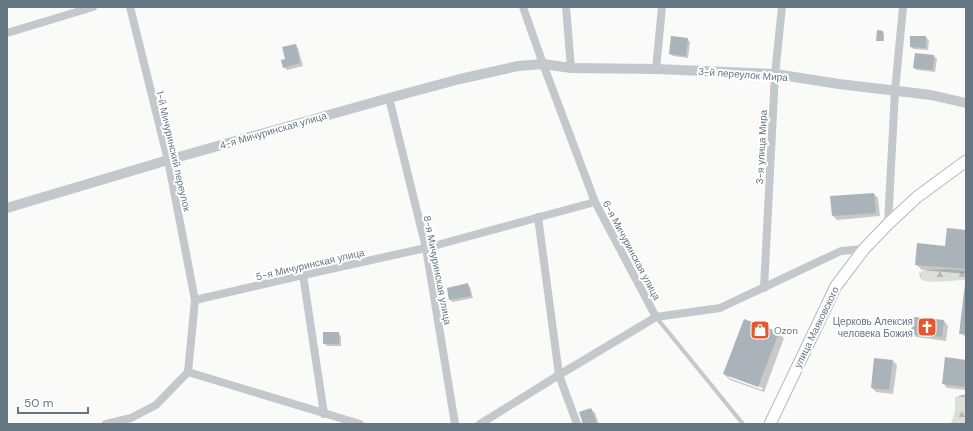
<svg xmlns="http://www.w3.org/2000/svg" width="973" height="431" font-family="'DM Sans',sans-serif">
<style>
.forest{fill:url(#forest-firs)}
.shadow{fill:#0003;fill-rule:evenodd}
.building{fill:#aab3b9}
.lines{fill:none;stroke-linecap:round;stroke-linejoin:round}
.secondary-casing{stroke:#b3babf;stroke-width:13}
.service{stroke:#c3c8cc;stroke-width:4}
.minor{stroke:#c3c8cc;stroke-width:8}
.tertiary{stroke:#c3c8cc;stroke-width:10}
.secondary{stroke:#fff;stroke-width:11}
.labels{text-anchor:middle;stroke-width:4;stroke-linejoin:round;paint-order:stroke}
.street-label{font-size:10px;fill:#657683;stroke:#fff}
.poi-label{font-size:10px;fill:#657683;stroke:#fff;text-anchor:end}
</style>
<defs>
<pattern id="forest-firs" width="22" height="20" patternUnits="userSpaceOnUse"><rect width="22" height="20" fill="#dadfd7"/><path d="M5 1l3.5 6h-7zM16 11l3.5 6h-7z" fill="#b4b9b4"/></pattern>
</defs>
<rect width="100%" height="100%" fill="#fafaf8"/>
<!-- forest -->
<g class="forest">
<path d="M950 269 966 271V280C950 280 936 284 921 280L919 272 928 270Z"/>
<polygon points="966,394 966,424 951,424 955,411 955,397"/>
</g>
<!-- shadow -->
<g class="shadow">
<polygon points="878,31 884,33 884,41 877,40"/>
<polygon points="926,37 929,40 928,50 913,49 911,47"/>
<polygon points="687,39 690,42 688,58 673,56 670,54"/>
<polygon points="295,45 298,48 303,66 287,70 284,67 286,59"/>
<polygon points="916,54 934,56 937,59 935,72 917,70 914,68"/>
<polygon points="874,194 878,198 880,216 837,220 833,216"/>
<polygon points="966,231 966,274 922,270 916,264 946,247"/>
<polygon points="468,285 470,287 473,298 453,302 450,300"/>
<polygon points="966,288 966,338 961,333"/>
<polygon points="944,321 948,326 946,341 916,337 912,333"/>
<polygon points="338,333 341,336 341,346 327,346 324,343"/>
<path d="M778 333 784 338 764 392 730 380 724 374ZM729 376 763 388 762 390 729 378Z"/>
<polygon points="893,361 897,365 893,394 876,392 872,388"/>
<polygon points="966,361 966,390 947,388 943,383"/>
<polygon points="591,409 595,413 599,424 584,424"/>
</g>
<!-- building -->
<g class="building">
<polygon points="877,30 883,31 883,41 876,41"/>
<polygon points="671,36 688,38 686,56 669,54"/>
<polygon points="910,36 926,36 926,48 910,47"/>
<polygon points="296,44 300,63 283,68 281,60 285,59 282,47"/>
<polygon points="915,53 934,55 933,70 913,68"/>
<polygon points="874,193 876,213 832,216 830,196"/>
<polygon points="947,228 966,230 966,269 915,265 917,243 945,246"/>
<polygon points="468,283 471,296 449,300 447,288"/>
<polygon points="965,284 966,284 966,334 959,334"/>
<polygon points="913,317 944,320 942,337 911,334"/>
<polygon points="744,319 779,332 758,387 723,374"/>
<rect x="323" y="332" width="16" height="12"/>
<polygon points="945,357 966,360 966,387 942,384"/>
<polygon points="874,358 893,360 889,390 871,388"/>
<polygon points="591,408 597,424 583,424 579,412"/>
</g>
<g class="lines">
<!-- secondary casing -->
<g class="secondary-casing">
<polyline id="secondary" points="770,424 836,286 864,249 888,224 917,197 966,161"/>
</g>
<!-- service -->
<polyline class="service" points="656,317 743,424"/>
<!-- minor -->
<g class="minor">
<polyline points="523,7 543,64 595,202 656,317"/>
<polyline points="566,7 571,68"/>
<polyline points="7,33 93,7"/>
<polyline points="656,69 662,7"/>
<polyline points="389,98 426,248 455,424"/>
<polyline points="538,217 559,375 577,424"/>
<polyline points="888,224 895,91 903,7"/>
<polyline points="303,275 324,414"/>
<polyline points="764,288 775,74 782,7"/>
<polyline points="195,300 303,275 426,248 595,202"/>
<polyline points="188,372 360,424"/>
<polyline points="106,424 131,418 156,405 188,372 195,300 168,160 130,7"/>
<polyline points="480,424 559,375 656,317 720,308 841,251 864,249"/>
</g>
<!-- tertiary -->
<polyline class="tertiary" points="7,208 168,160 389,98 460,79 518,66 543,64 571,68 656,69 775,74 839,84 931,95 966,103"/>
<!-- secondary -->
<use href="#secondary" class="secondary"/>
</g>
<!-- icons -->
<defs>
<g id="church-square" transform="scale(1)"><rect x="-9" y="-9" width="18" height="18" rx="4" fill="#e4572e" stroke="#fff"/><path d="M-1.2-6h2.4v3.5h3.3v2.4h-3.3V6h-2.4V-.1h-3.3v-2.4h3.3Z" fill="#fff"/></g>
<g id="shop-square" transform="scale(1)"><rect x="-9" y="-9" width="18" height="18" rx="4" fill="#e4572e" stroke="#fff"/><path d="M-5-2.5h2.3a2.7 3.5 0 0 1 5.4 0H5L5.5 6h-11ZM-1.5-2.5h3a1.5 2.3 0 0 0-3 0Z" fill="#fff"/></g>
</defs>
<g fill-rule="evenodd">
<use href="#church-square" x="927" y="327"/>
<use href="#shop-square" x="760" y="330"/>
</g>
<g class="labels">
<!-- street labels -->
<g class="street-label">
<text transform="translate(743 74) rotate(4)" y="4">3-й переулок Мира</text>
<text transform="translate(273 130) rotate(-16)" y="4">4-я Мичуринская улица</text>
<text transform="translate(761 147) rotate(-87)" y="4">3-я улица Мира</text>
<text transform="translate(174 151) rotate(77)" y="4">1-й Мичуринский переулок</text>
<text transform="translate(632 250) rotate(62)" y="4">6-я Мичуринская улица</text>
<text transform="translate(310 264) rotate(-13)" y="4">5-я Мичуринская улица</text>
<text transform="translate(438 270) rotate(79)" y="4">8-я Мичуринская улица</text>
<text transform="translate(816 327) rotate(-64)" y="4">улица Маяковского</text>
</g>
<!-- poi labels -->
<g class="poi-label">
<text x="913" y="325">Церковь Алексия<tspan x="913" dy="12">человека Божия</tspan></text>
<text x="774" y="334" text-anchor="start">Ozon</text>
</g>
</g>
<!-- border -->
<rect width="973" height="431" fill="none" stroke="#657683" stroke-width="16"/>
<!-- scale -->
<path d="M18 407v6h70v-6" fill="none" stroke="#657683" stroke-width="2"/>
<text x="24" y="407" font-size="12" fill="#657683" stroke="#ffffff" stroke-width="3" paint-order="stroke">50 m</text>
</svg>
